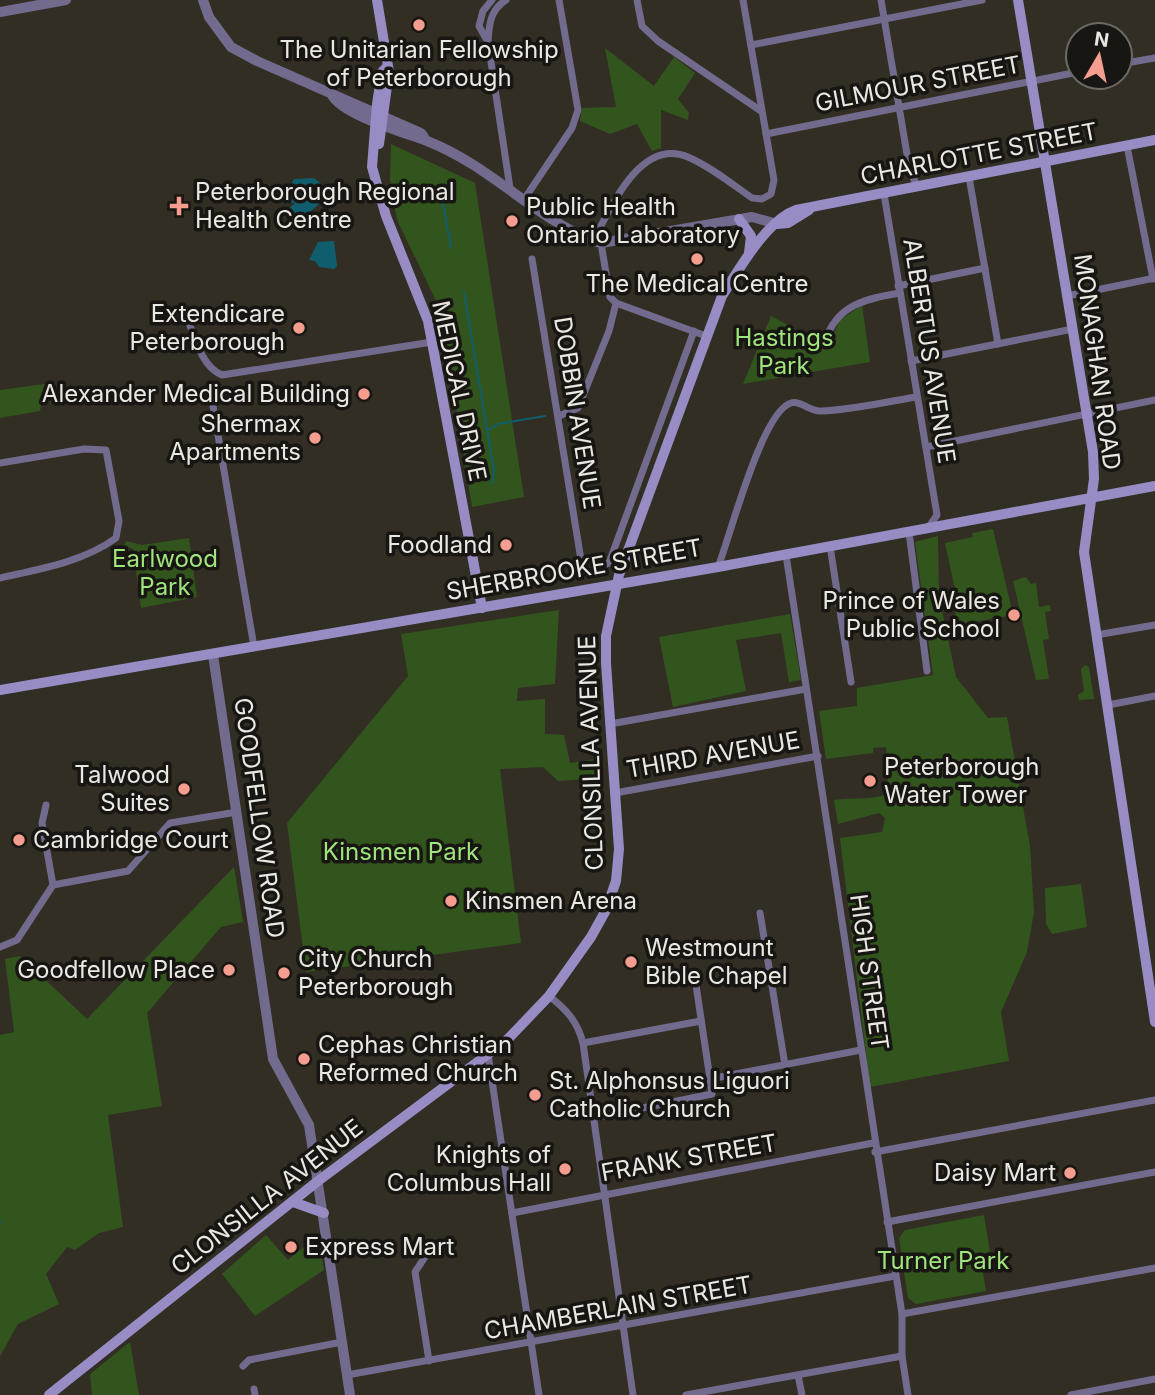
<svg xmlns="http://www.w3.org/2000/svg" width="1155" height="1395" font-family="Inter,sans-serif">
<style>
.green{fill:#32551e}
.water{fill:#105e6d}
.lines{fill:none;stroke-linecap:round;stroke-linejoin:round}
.stream{stroke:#105e6d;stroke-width:2}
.minor{stroke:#736b8e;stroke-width:7}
.tertiary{stroke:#736b8e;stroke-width:10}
.secondary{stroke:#998cc4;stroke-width:10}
.poi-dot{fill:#f59d8e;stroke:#181612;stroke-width:2.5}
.labels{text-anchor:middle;stroke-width:7;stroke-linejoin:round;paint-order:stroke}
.poi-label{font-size:24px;fill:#ebe8e2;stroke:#181612;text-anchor:start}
.street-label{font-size:24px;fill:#ebe8e2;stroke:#181612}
.park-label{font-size:24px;fill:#9fe47c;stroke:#181612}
</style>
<rect width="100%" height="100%" fill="#322e24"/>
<!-- green -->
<g class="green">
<polygon points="605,48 654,86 674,57 695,73 678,99 689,113 688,120 661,110 661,148 652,151 637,124 610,134 580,121 582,108 616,107"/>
<polygon points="391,144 475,183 524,497 472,507 441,311 397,220 390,179"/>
<polygon points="862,305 870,362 743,384 771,316 828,346 840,320"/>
<polygon points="45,384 40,411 0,418 0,390"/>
<polygon points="993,529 1013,615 957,625 954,604 958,603 945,543 973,537 972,533"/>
<path d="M938 536 939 596 956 677 988 718 1007 717 1030 846 1034 912 1027 952 1001 1012 1009 1061 870 1087 840 838 882 832 885 818 879 813 838 824 834 800C852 797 869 801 886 794L888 777 886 747 873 748V753L826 759 819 711 857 706V688L933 675 915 542Z"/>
<polygon points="189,538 197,597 141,608 133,549 124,545 126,541 142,545"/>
<polygon points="1026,577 1031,584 1036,583 1039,607 1050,605 1051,611 1045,612 1049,639 1043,640 1049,679 1036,680 1013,581"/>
<polygon points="559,610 555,684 518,688 517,701 545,699 545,734 564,735 570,763 602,758 603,778 558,781 543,767 500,769 521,943 306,972 287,823 408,676 401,634"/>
<polygon points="790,614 801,680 789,682 781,633 736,640 746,691 673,707 659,637"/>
<polygon points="1085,665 1089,667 1094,699 1079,700 1078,695 1084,691 1081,669"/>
<polygon points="234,867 243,922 221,927 147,1013 162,1106 108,1115 123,1227 99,1233 75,1250 67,1247 46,1274 59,1304 18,1324 0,1356 0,1035 14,1032 5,959 20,956 87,1019"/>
<polygon points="1081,884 1087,927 1052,934 1046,924 1045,888"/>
<polygon points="984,1215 990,1252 980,1254 986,1291 916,1304 908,1298 899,1238 905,1230"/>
<polygon points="266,1235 288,1260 318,1235 324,1270 255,1316 222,1274"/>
<polygon points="130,1342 139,1395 92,1395 90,1374"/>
</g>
<!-- water -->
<g class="water">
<polygon points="314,178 326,188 303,190 295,202 286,204 285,196 294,179"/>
<polygon points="325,190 325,198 307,215 301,212 301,217 295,219 286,212 306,191"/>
<polygon points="334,241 337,266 334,269 319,267 315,261 309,260 318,242"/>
</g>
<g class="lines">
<!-- stream -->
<g class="stream">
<polyline points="443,203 451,248"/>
<polyline points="464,292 494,471 492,483"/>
<polyline points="488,430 498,424 545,416"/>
<polyline points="0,1222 1,1222"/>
</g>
<!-- minor -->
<g class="minor">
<path d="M506 0C490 10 489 25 488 42L510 188"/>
<polyline points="637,0 642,26 658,41 761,111"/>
<polyline points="881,0 910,172 918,187"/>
<polyline points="488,42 479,26 483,11 492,0"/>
<polyline points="751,45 982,0"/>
<polyline points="1120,64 1155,58"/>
<polyline points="766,134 1078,72"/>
<polyline points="1127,146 1153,279"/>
<polyline points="969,177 998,344"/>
<polyline points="884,194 937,515 928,528"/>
<polyline points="525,198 572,128 578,110 559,0"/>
<path d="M593 241C611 208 640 137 688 157 711 167 732 184 752 198L762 199 771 194 774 180 743 0"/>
<polyline points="601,243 610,297 616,303 706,336"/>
<polyline points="532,259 582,566 587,572 609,563 694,331"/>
<polyline points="898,286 985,268"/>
<polyline points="1067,296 1155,278"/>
<path d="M185 312C194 333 200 366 222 375L432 342"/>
<path d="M825 342C836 305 865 299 899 293"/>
<polyline points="911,361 1073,329"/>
<polyline points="211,394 254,647"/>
<polyline points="559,416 578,408 609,331 616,303"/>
<polyline points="926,447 1155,400"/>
<path d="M0 463 84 449 106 450 119 521 116 538C83 562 40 569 0 578"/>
<polyline points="909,532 927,671"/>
<polyline points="830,546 851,682"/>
<polyline points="786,555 902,1314 902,1356 908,1395"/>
<path d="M718 567C730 537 762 411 791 403 801 400 810 412 821 411 852 410 885 402 916 397"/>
<polyline points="1096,635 1155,625"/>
<polyline points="1108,705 1155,696"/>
<polyline points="610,724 806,689"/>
<polyline points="615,793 818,756"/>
<polyline points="46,805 42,823 53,885"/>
<polyline points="760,913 785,1065"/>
<polyline points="0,947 17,940 53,885 128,871 170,823 237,812"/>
<polyline points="696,985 710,1079"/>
<path d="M549 996C567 1010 577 1021 583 1043L633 1395"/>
<polyline points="583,1043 701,1021"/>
<polyline points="488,1054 539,1395"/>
<polyline points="593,1118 712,1094 710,1079 861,1050"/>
<polyline points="875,1152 1155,1100"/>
<polyline points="512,1213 873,1143"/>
<polyline points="887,1222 1155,1172"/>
<polyline points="427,1254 415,1272 429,1361"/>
<polyline points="902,1314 1155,1268"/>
<polyline points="243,1366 249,1360 342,1342"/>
<polyline points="347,1375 895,1276"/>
<polyline points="798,1375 802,1395"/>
<polyline points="254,1389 255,1395"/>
<polyline points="686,1395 902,1356"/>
<polyline points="1071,1395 1155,1379"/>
</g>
<!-- tertiary -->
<g class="tertiary">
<polyline points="203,0 209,17 231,47 257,61 421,133 424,137"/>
<polyline points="0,12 66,0"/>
<path d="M332 95C342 115 406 133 427 141 489 165 534 217 593 241L601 243 752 217 777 224"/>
<polyline points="213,655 273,1059 309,1125 350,1395"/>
</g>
<!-- secondary -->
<g class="secondary">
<polyline points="377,0 389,72 379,144"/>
<polyline points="1018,0 1093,452 1094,479 1084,552 1155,1022"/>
<polyline points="387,67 382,72 377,104 372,167 386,216 428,321 482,608"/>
<polyline points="739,219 751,236 749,253"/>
<polyline points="777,224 788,223 809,210"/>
<polyline points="0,690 718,567 1155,486"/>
<polyline points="293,1202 324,1213"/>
<path d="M49 1395 318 1181 507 1040 549 996 591 937 606 910 616 881 619 849 606 663V636L619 575 722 296C739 269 767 220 796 210L1155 140"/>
</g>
</g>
<!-- markers -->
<g class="poi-dot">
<circle cx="419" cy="25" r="7"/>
<path d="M175.5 195.5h7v7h7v7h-7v7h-7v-7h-7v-7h7z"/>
<circle cx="512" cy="221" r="7"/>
<circle cx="697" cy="259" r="7"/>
<circle cx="299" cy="328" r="7"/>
<circle cx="364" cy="394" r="7"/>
<circle cx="315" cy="438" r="7"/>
<circle cx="506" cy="545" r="7"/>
<circle cx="1014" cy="615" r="7"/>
<circle cx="870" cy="781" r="7"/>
<circle cx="184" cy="789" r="7"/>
<circle cx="19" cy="840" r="7"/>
<circle cx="451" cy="901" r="7"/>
<circle cx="631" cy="962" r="7"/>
<circle cx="229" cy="970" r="7"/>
<circle cx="284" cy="973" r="7"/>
<circle cx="304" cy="1059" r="7"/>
<circle cx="535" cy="1095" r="7"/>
<circle cx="565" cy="1169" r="7"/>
<circle cx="1070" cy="1173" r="7"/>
<circle cx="291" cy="1247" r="7"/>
</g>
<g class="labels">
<!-- poi labels -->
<g class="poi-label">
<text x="419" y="58" text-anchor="middle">The Unitarian Fellowship<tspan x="419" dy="28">of Peterborough</tspan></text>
<text x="195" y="200">Peterborough Regional<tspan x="195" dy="28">Health Centre</tspan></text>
<text x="526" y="215">Public Health<tspan x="526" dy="28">Ontario Laboratory</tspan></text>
<text x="697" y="292" text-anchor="middle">The Medical Centre</text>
<text x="285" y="322" text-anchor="end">Extendicare<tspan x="285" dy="28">Peterborough</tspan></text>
<text x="350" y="402" text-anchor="end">Alexander Medical Building</text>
<text x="301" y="432" text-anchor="end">Shermax<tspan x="301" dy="28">Apartments</tspan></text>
<text x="492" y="553" text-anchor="end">Foodland</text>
<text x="1000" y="609" text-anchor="end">Prince of Wales<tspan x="1000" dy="28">Public School</tspan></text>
<text x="884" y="775">Peterborough<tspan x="884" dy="28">Water Tower</tspan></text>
<text x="170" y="783" text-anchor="end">Talwood<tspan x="170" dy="28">Suites</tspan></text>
<text x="33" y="848">Cambridge Court</text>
<text x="465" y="909">Kinsmen Arena</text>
<text x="645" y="956">Westmount<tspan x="645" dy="28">Bible Chapel</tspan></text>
<text x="298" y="967">City Church<tspan x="298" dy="28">Peterborough</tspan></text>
<text x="215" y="978" text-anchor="end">Goodfellow Place</text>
<text x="318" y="1053">Cephas Christian<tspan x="318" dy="28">Reformed Church</tspan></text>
<text x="549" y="1089">St. Alphonsus Liguori<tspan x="549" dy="28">Catholic Church</tspan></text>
<text x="551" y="1163" text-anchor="end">Knights of<tspan x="551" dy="28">Columbus Hall</tspan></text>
<text x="1056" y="1181" text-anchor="end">Daisy Mart</text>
<text x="305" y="1255">Express Mart</text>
</g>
<!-- street labels -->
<g class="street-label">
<text transform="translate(918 84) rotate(-11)" y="8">GILMOUR STREET</text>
<text transform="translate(979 154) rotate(-11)" y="8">CHARLOTTE STREET</text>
<text transform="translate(929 351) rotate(81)" y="8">ALBERTUS AVENUE</text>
<text transform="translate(1097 362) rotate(82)" y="8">MONAGHAN ROAD</text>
<text transform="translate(459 391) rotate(78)" y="8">MEDICAL DRIVE</text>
<text transform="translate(577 413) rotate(81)" y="8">DOBBIN AVENUE</text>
<text transform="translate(574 570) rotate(-10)" y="8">SHERBROOKE STREET</text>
<text transform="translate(591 753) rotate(-92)" y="8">CLONSILLA AVENUE</text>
<text transform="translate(713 755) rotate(-10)" y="8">THIRD AVENUE</text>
<text transform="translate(259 818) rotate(82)" y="8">GOODFELLOW ROAD</text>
<text transform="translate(869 972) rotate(82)" y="8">HIGH STREET</text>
<text transform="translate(689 1158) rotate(-10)" y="8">FRANK STREET</text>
<text transform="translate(267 1197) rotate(-38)" y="8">CLONSILLA AVENUE</text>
<text transform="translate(618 1308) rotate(-10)" y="8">CHAMBERLAIN STREET</text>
</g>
<!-- park labels -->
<g class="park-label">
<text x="784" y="346">Hastings<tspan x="784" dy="28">Park</tspan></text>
<text x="165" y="567">Earlwood<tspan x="165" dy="28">Park</tspan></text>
<text x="401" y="860">Kinsmen Park</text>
<text x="943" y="1269">Turner Park</text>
</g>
</g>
<!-- north arrow -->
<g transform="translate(1099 56) rotate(9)"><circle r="33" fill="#181612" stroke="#6c6a65" stroke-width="2"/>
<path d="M0-5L12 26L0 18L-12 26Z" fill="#f59d8e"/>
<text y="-10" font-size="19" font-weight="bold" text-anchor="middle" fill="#ebe8e2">N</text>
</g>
</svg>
